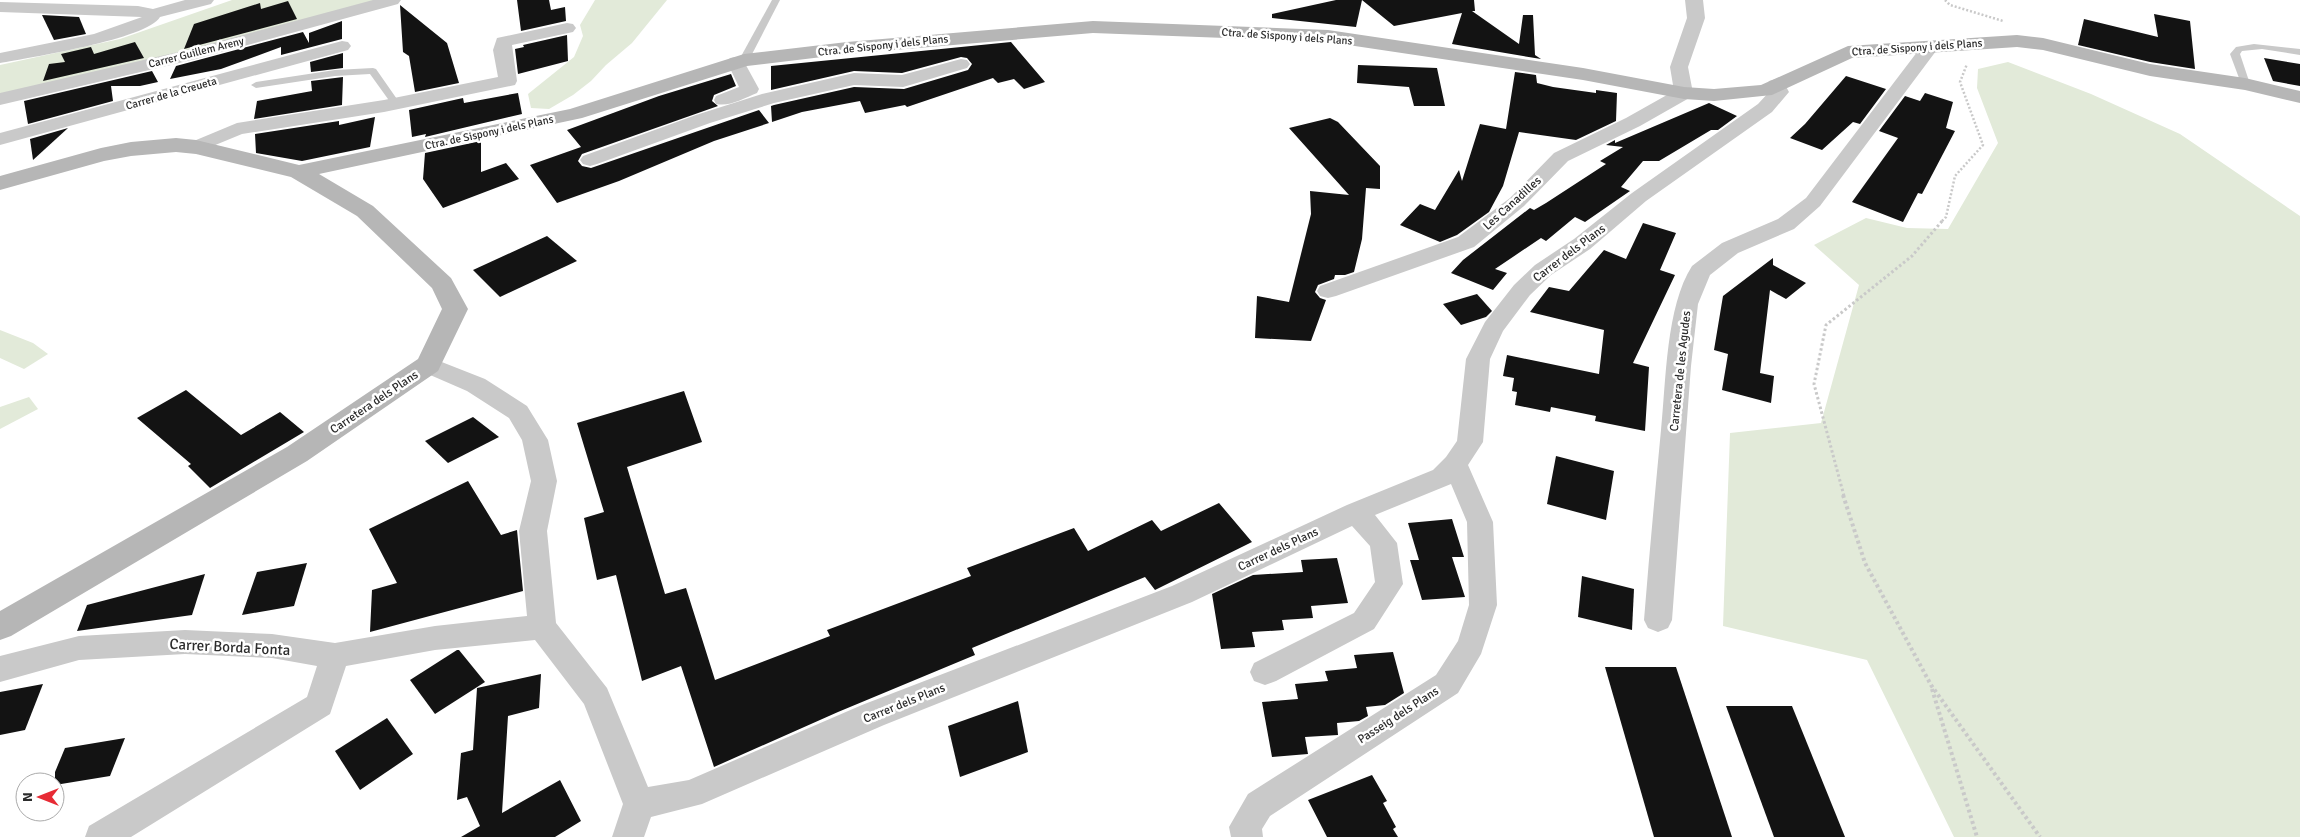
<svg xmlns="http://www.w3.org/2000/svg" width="2300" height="837" font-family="Signika,sans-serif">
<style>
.green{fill:#e2ead9}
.building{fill:#131313}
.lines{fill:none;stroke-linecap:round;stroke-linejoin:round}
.path-far2{stroke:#c9c9c9;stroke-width:2.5;stroke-dasharray:2 2;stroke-linecap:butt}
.path-far1{stroke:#c9c9c9;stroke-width:3;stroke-dasharray:2.5 2.5;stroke-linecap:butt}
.path{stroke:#c9c9c9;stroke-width:4;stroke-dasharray:3 3;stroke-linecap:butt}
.lane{fill:#c9c9c9;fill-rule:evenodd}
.street{fill:#c9c9c9;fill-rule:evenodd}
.secondary{fill:#b6b6b6;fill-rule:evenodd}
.labels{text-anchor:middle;stroke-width:5;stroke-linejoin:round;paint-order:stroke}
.far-street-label{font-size:11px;fill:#2c2c2c;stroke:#fff}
.street-label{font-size:12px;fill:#2c2c2c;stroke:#fff}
.near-street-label{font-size:15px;fill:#2c2c2c;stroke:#fff}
</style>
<rect width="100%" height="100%" fill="#fff"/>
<!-- green -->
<g class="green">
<polygon points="232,0 379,0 242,38 0,94 0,65 120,39"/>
<polygon points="595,0 667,0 632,43 606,65 591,81 573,95 549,109 531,108 528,94 574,57 583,36 580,25"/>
<polygon points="2008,62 2091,94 2180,134 2300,216 2300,837 1954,837 1867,660 1723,626 1730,433 1821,423 1859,285 1814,245 1866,218 1907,228 1948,229 1998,143 1977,88 1978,69"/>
<polygon points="0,330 33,343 48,354 24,369 0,358"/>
<polygon points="29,397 38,409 0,429 0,407"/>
</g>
<!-- building -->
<g class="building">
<polygon points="517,0 549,0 551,10 565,7 566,21 521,31"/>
<polygon points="1336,0 1362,0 1356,27 1272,18 1272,14"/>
<polygon points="1362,0 1474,0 1475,11 1472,11 1519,44 1523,15 1533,15 1535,55 1541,59 1452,44 1462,13 1394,26"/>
<polygon points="288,1 297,19 184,49 194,24 260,3 261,9"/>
<polygon points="400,5 447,43 459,83 415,92 409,56 403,52"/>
<polygon points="2154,14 2190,21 2195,69 2150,62 2078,45 2084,19 2158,37"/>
<polygon points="42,15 79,17 86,34 54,40"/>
<polygon points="342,21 342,39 281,55 281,47 221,69 170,79 176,66 303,32 309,43 309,33"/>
<polygon points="567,35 568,61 518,74 515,49 524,47 523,45"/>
<polygon points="135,42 144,58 43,81 49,64 65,62 61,54 91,47 94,54"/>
<polygon points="1011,42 1045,82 1024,89 1014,79 998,83 993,78 907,107 905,105 865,113 860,101 802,112 772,122 771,106 774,105 854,87 904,89 968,70 972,64 967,58 961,57 902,73 854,71 771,90 771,66"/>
<polygon points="343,53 343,68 311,72 310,62"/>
<polygon points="2264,58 2300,64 2300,86 2273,81"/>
<polygon points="1358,65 1437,68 1445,106 1414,106 1409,87 1357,83"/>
<polygon points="152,71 158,82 140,86 111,86 113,101 28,124 24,101"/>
<polygon points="1515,72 1536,75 1537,83 1553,87 1596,93 1596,90 1617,93 1616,121 1576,140 1519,132 1503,186 1489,212 1457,235 1440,242 1400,225 1420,204 1435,210 1459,170 1462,181 1480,124 1506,129"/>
<polygon points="731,74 736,86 714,95 712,101 718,106 582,154 578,161 582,166 591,168 759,110 769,123 714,141 619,181 557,203 530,165 581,147 567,130 659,96"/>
<polygon points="1846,76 1886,89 1860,124 1853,122 1822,150 1790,138 1805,124"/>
<polygon points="343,77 342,105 254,119 257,101 312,91 311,81"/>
<polygon points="518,93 522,114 425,137 426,134 412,137 409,110 463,98 464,103"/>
<polygon points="1925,93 1953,102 1946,128 1955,131 1922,194 1918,193 1903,222 1852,202 1898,138 1879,131 1905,96 1920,101"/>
<polygon points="1709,103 1737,116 1718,130 1711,130 1659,161 1643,161 1621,187 1630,191 1585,222 1575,217 1546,241 1541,238 1495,269 1507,273 1493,290 1451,273 1463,260 1530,208 1534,210 1546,203 1606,164 1600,161 1623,147 1606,145 1615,140 1615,143"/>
<polygon points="375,117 370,147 302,161 256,153 255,134 339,121 339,125"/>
<polygon points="1330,118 1338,122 1380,166 1380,189 1366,188 1362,239 1354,272 1345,275 1335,275 1334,279 1318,285 1315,292 1320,298 1326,300 1311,341 1255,338 1257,296 1289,302 1311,214 1310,191 1349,195 1289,128"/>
<polygon points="68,128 33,160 30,139"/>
<polygon points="481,141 481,172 506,163 519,179 443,208 423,179 425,153"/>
<polygon points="1643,223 1676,233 1660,270 1675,275 1633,363 1649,367 1645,431 1595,421 1596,416 1551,407 1550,412 1515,405 1517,392 1512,391 1514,378 1503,376 1507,355 1599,374 1604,330 1530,312 1549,287 1569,291 1604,250 1626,259"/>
<polygon points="547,236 577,261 500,297 473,270"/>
<polygon points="1773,258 1773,265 1806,283 1786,299 1770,290 1760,373 1774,376 1771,403 1722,390 1728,354 1714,350 1723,296"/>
<polygon points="1477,294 1492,311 1486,317 1461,325 1443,304"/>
<polygon points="186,390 241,435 280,412 304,432 210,488 188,466 191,464 137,418"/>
<polygon points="684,391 702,442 627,467 665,594 686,588 715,680 830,636 827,630 971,576 967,568 1074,528 1088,551 1152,520 1161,531 1219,503 1252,542 1155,590 1145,577 972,648 975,655 838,712 714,767 681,666 642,681 616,575 597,580 584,518 604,512 577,423"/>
<polygon points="473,417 499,437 448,463 425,441"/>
<polygon points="1556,456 1614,471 1606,520 1547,504"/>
<polygon points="468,481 501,535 517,530 523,591 370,632 372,590 397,583 369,529"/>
<polygon points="1452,519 1464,557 1452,557 1465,597 1422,600 1410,560 1419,560 1408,523"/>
<polygon points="1337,558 1348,603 1311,606 1313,618 1282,620 1284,630 1252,632 1255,647 1221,649 1212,594 1253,575 1303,572 1301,560"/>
<polygon points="307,563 294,606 242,615 257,572"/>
<polygon points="205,574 192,615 77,631 87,605"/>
<polygon points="1582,576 1634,589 1632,630 1578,617"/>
<polygon points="457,650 459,650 485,682 435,714 410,680"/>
<polygon points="1393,652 1404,693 1385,705 1366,707 1368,716 1359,721 1337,723 1338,735 1305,737 1308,754 1272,757 1262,702 1298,699 1295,684 1328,681 1325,671 1357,668 1354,655"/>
<polygon points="1605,667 1676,667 1732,837 1654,837"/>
<polygon points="541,674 539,708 508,716 502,813 560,780 581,821 555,837 461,837 480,826 467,797 457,800 461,753 473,750 477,688"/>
<polygon points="43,684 25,730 0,735 0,692"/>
<polygon points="1018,701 1028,752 960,777 948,726"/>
<polygon points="1726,706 1792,706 1845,837 1774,837"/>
<polygon points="387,718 413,754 360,790 335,751"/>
<polygon points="125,738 110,776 55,785 55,772 65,748"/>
<polygon points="1372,775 1387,801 1383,803 1396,827 1393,829 1398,837 1327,837 1308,800"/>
</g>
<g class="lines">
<!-- path-far2 -->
<g class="path-far2">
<polyline points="1945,0 1950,5 2003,21"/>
<polyline points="1942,221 1946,217 1955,176 1983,145 1960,82 1967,64"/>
</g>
<!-- path-far1 -->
<polyline class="path-far1" points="1844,496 1814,384 1826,325 1912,256 1943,220"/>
<!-- path -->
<g class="path">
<polyline points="1843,495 1865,563 1931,685 2040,837"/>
<polyline points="1932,689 1977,837"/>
</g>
<!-- lane -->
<g class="lane">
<polygon points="772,0 780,0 749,60 741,62 739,60"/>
<polygon points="2254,44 2300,49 2300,55 2262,49 2242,51 2240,54 2250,84 2245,87 2242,86 2230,54 2236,47"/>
<polygon points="373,68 376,69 399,102 399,106 393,106 370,74 335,76 256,88 251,85 256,82 335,70"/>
</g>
<!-- street -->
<g class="street">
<path d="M185 0H214L211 4 160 17C148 39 28 58 0 63V53L94 34 142 17 0 12V2L138 6 153 9Z"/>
<polygon points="373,0 401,0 398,4 196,59 0,105 0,93 187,50"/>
<polygon points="1685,0 1703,0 1705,18 1688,67 1693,93 1691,97 1640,126 1568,161 1524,206 1474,247 1336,296 1328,298 1320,296 1317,291 1320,286 1458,237 1510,198 1554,153 1626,118 1674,91 1670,67 1687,18"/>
<polygon points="567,23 573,24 576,28 573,32 512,45 517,81 515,85 384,112 242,134 196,153 189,151 186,147 189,143 237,123 384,100 498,77 493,50 497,38"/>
<polygon points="342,41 348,42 351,46 348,50 0,145 0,133"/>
<path d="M1930 42 1936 43 1939 47 1820 206 1794 229 1738 253 1710 275 1698 304 1691 366 1672 620 1668 628 1658 632 1648 628 1644 620C1649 557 1655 493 1661 430 1666 382 1666 306 1692 266L1722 243 1778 219 1806 198 1924 43Z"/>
<path d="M736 57 742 58 759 89 757 93C744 98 730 107 716 104L714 100 716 96 739 87 727 62 730 58Z"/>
<polygon points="961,59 967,60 970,64 967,68 910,85 903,87 854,85 774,103 710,123 597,164 590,166 583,164 580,160 583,156 696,115 762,94 854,73 902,75"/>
<polygon points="1776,79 1783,81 1789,92 1772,112 1646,201 1590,249 1551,275 1530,295 1503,331 1490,359 1483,442 1468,465 1493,522 1497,605 1481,654 1458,693 1270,816 1262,829 1263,837 1231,837 1229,827 1248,794 1436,675 1458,641 1469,605 1467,522 1451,484 1375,515 1397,543 1403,584 1374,629 1276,681 1265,685 1254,681 1250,672 1254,663 1354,613 1375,582 1370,546 1352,526 1192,602 884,725 702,804 651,817 644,837 612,837 623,804 584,704 535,640 435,650 346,666 330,714 131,837 85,837 89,826 307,697 317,666 272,658 185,654 79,660 0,682 0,656 79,636 185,630 272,634 335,643 435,626 527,616 519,531 531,481 522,440 509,418 467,391 421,371 417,365 421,359 429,357 485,379 527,406 548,440 557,481 547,531 556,623 607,688 648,787 689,780 862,705 1172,586 1347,505 1433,470 1446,457 1457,441 1466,359 1485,322 1514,285 1535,265 1574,239 1632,193 1758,104 1770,91 1767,85 1769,81"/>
</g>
<!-- secondary -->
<polygon class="secondary" points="1093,21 1328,30 1583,68 1684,87 1714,89 1761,85 1848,46 2017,35 2043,38 2150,64 2245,78 2300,91 2300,103 2245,90 2150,76 2043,50 2017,47 1852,58 1772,95 1714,101 1684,99 1583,80 1328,42 1093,33 847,54 747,66 582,118 319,174 373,206 451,278 468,309 438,371 307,461 11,636 0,640 0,611 287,447 418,359 442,309 432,288 357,216 291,177 196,154 176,152 131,156 104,161 0,190 0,176 101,148 131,142 176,138 196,140 299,165 570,109 744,54 847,42"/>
</g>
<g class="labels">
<!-- far-street labels -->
<g class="far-street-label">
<text transform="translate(1287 36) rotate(4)" y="4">Ctra. de Sispony i dels Plans</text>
<text transform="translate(883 45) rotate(-6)" y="4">Ctra. de Sispony i dels Plans</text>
<text transform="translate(1917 47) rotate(-4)" y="4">Ctra. de Sispony i dels Plans</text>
<text transform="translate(196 52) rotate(-14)" y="4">Carrer Guillem Areny</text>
<text transform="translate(171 93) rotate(-16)" y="4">Carrer de la Creueta</text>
<text transform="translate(489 132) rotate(-12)" y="4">Ctra. de Sispony i dels Plans</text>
</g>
<!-- street labels -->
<g class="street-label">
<text transform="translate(1512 203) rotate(-42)" y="4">Les Canadilles</text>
<text transform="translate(1569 253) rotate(-37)" y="4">Carrer dels Plans</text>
<text transform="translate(1680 371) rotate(-84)" y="4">Carretera de les Agudes</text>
<text transform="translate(374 402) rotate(-34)" y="4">Carretera dels Plans</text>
<text transform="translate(1278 549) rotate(-25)" y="4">Carrer dels Plans</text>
<text transform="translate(904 703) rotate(-22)" y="4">Carrer dels Plans</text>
<text transform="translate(1398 715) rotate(-33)" y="4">Passeig dels Plans</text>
</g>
<!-- near-street labels -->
<g class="near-street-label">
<text transform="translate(230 647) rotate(3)" y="5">Carrer Borda Fonta</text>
</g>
</g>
<!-- north arrow -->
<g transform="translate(40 797) rotate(270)"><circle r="24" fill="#ffffff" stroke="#ababab"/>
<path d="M0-4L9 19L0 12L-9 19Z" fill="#e72b35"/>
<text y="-8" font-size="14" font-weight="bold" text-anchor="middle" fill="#2c2c2c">N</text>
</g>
</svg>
